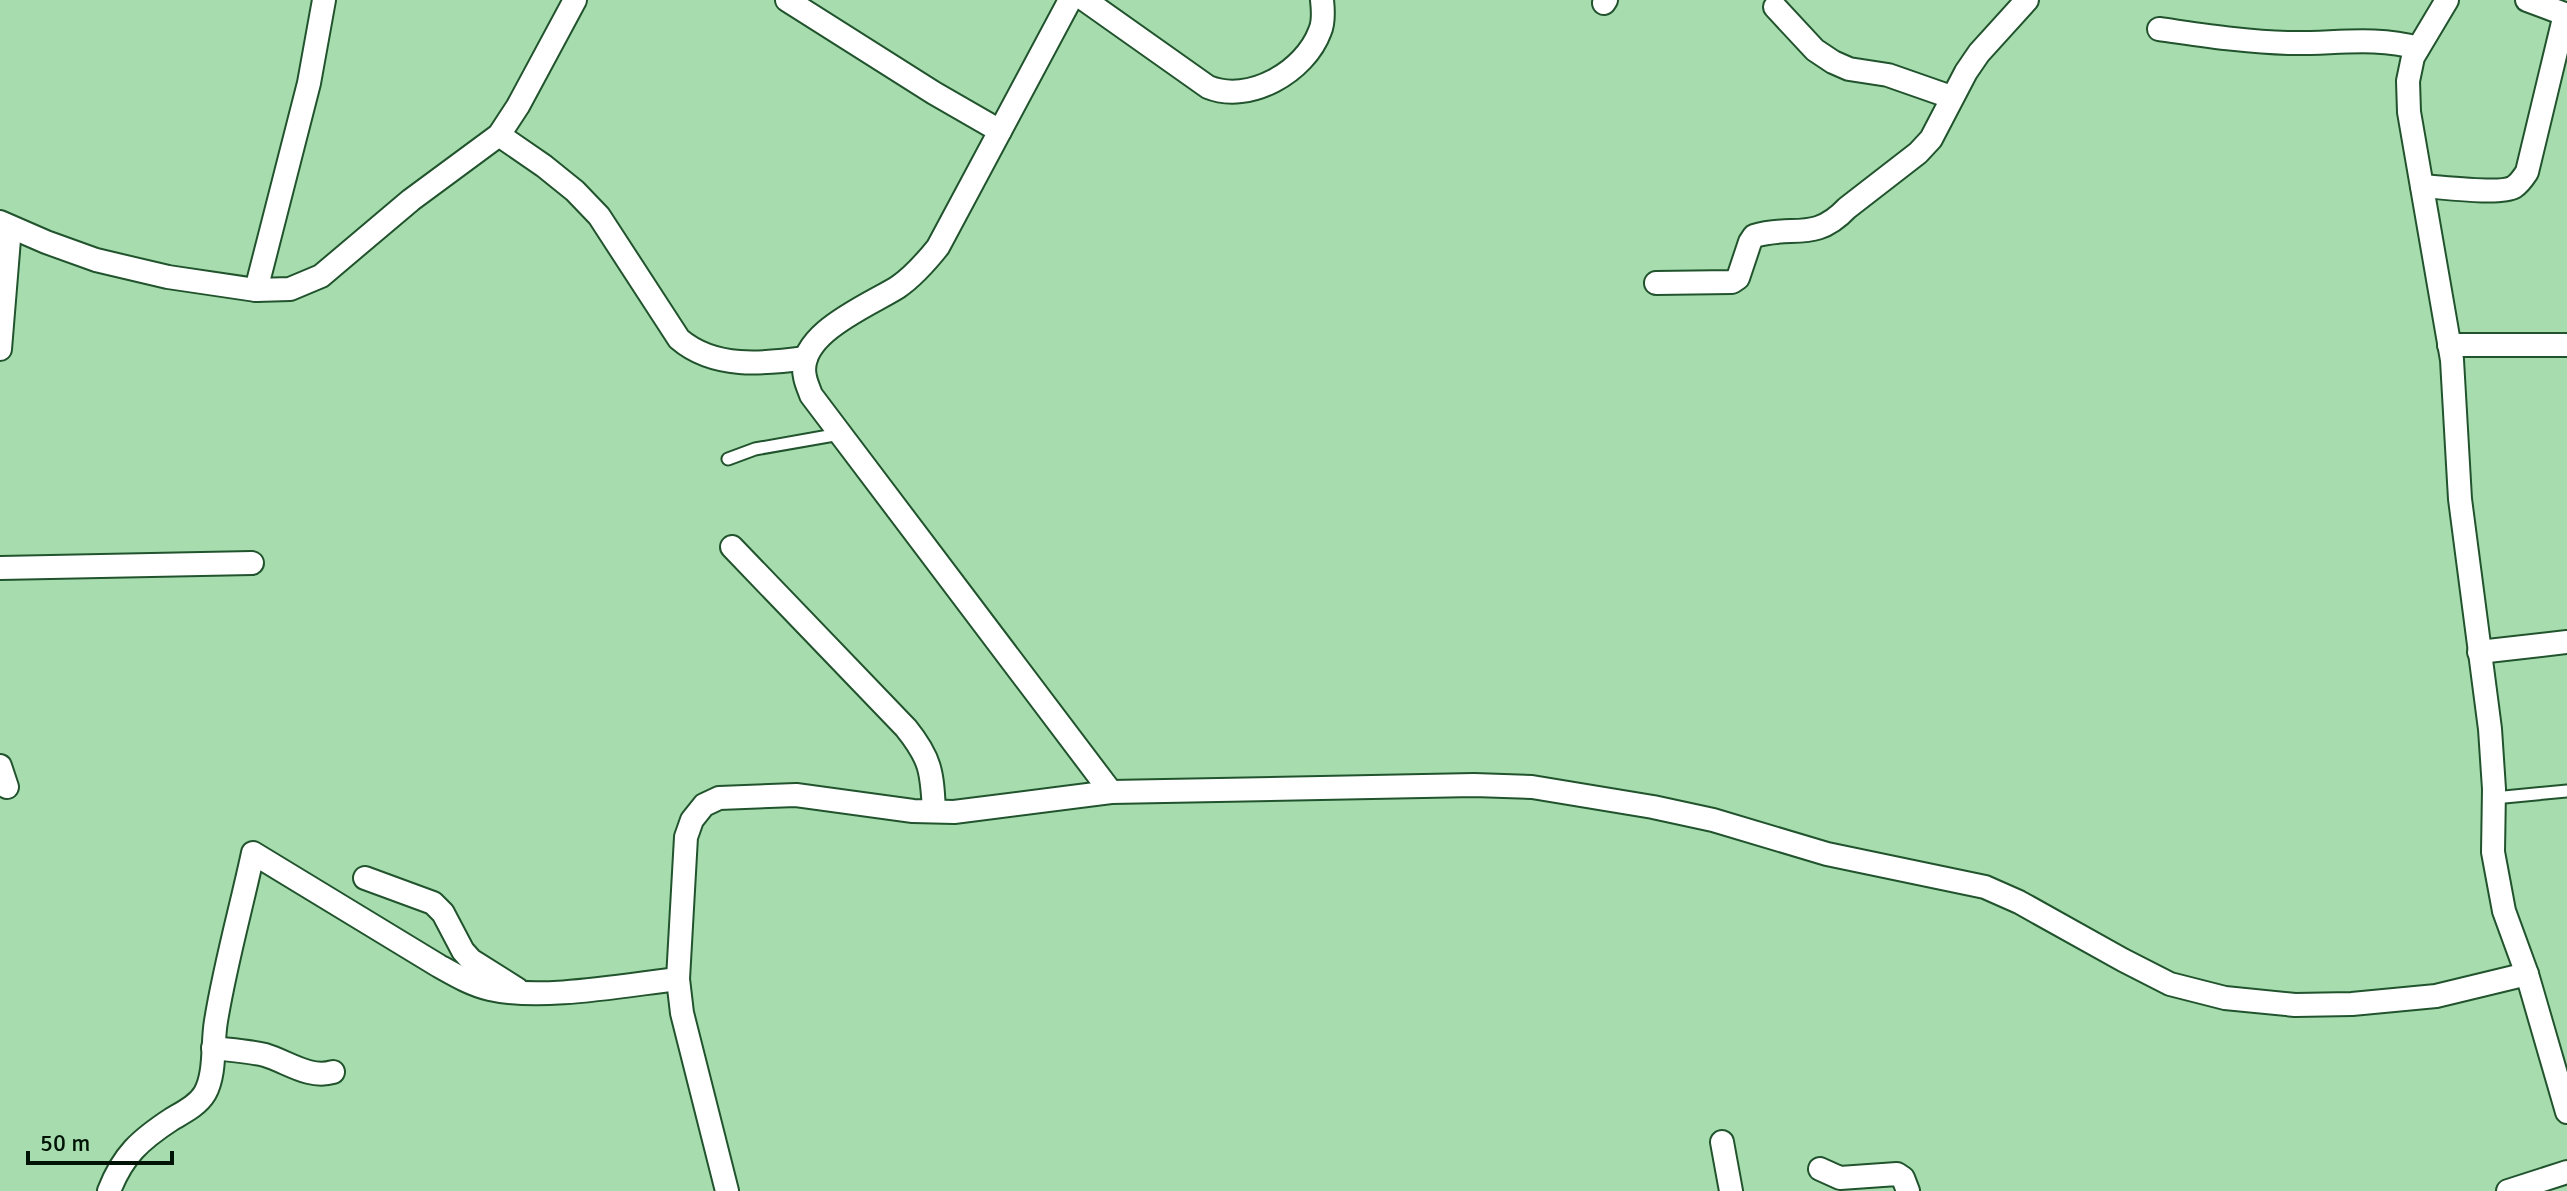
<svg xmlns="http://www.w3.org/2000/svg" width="2567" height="1191" font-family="Signika,sans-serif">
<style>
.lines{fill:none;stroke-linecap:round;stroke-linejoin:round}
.lane-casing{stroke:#21532d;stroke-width:15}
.street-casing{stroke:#21532d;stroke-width:26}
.lane{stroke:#fff;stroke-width:11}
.street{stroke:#fff;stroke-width:22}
</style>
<rect width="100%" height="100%" fill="#a6dcae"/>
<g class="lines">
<!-- lane casing -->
<g class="lane-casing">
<g id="lane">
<polyline points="728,459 755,449 840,434"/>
<polyline points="2494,798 2567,791"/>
</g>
</g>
<!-- street casing -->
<g class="street-casing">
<g id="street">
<polyline points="787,0 934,93 1000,131"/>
<path d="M1070 0 938 247C926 262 914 276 898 287 870 305 795 334 805 377 806 383 809 389 811 395L1111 792"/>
<path d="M1085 0 1208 87C1249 104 1305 72 1320 31 1324 22 1323 9 1322 0"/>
<polyline points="2447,0 2413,57 2408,81 2409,112 2452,360 2460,499 2490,729 2494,789 2493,852 2504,911 2527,974 2567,1112"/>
<polyline points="2527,0 2567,15"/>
<polyline points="1604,3 1606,0"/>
<polyline points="1775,7 1815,50 1833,62 1849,69 1888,75 1951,97"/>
<path d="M2159 29C2202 35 2245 42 2289 43 2333 44 2375 36 2418 48"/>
<path d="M499 135 544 166 575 191 599 216 679 339C714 369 763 364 806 358"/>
<path d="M2422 186C2441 187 2500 195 2514 187 2520 183 2523 178 2527 172L2565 14"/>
<polyline points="0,222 46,242 96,260 168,277 256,290 290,289 321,276 411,200 499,135 518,106 575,0"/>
<path d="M1656 283 1732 282 1738 278 1750 242 1754 236C1793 224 1814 243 1847 208L1918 153 1931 139 1966 72 1979 53 2027 0"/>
<polyline points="256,290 309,83 324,0"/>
<polyline points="2449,345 2567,345"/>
<polyline points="0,349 10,227"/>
<path d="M732 547 906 728C931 759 932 772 934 811"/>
<polyline points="0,568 252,563"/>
<polyline points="2479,652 2567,642"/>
<polyline points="0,766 7,787"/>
<polyline points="365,878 433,903 443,913 463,951 471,960 517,989"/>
<path d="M213 1048C230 1050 248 1051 265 1055 288 1062 309 1079 333 1072"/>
<polyline points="1722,1142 1731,1191"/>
<polyline points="1820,1169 1840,1178 1897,1174 1903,1178 1908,1191"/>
<path d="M109 1191C123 1155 140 1140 172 1119 184 1112 198 1105 205 1093 216 1073 212 1043 216 1021 225 965 241 909 253 853L439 966C455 975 472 985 490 989 542 1001 625 985 678 979"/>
<polyline points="727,1191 682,1013 678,979 686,837 692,820 704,805 719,798 796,795 913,811 954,812 1111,792 1474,785 1532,787 1653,807 1713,820 1827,854 1985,887 2019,902 2123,960 2170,984 2225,998 2295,1005 2352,1004 2436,996 2527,974"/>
<polyline points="2508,1191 2567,1172"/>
</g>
</g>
<!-- lane -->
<use href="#lane" class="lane"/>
<!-- street -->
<use href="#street" class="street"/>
</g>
<!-- scale -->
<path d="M28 1151v12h144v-12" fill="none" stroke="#011304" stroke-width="4"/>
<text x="40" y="1151" font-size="24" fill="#011304" stroke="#a6dcae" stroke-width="6" paint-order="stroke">50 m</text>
</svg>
